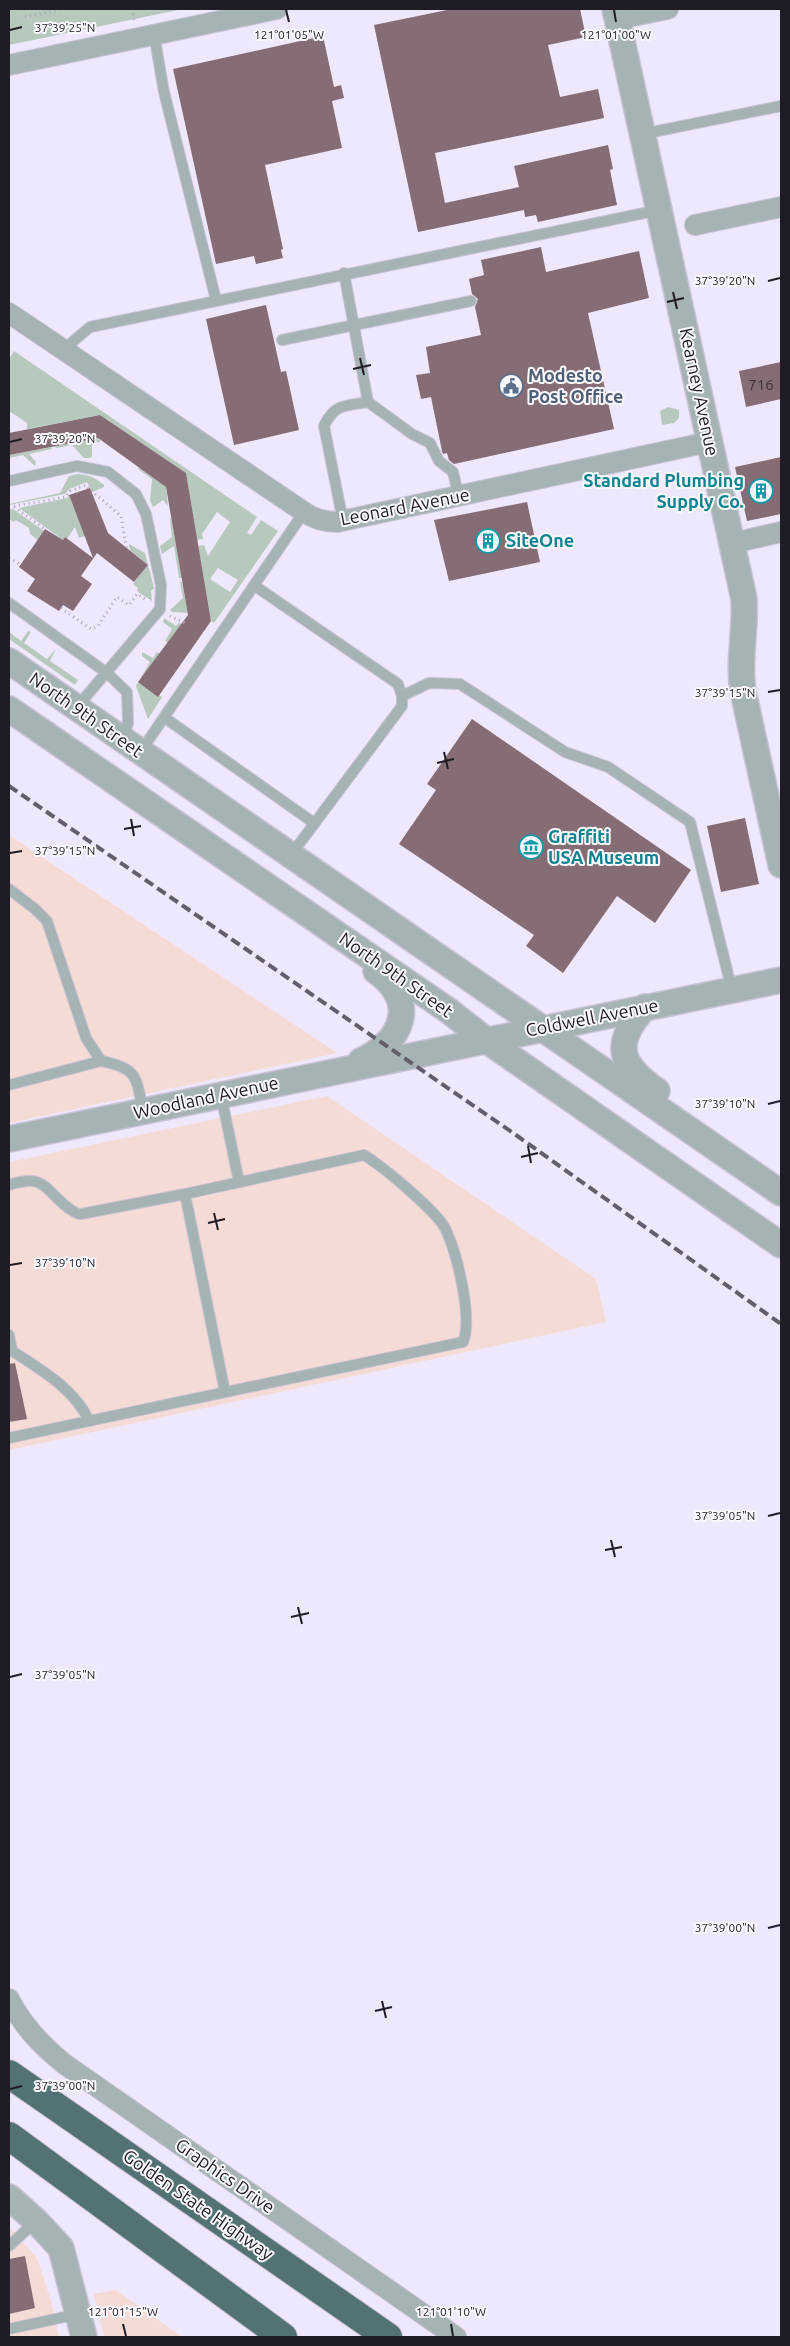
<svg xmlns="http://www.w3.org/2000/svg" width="790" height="2346" font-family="Ubuntu,sans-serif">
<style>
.industrial{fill:#f5dbd5}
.green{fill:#b7c9bd;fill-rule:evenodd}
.building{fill:#866c74}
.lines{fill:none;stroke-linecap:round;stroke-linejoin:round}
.service-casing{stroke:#cac2d5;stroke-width:12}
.minor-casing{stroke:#cac2d5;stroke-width:22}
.tertiary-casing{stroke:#cac2d5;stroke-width:28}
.motorway-casing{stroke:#cac2d5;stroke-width:30}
.path{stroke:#aba4b5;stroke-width:3;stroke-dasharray:1 4;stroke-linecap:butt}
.service{stroke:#a5b3b4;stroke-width:10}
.minor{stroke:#a5b3b4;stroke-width:20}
.tertiary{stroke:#a5b3b4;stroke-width:25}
.motorway{stroke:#537274;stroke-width:28}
.rail{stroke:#645e6b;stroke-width:4;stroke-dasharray:10 5;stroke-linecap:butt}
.ticks{fill:none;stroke:#201c25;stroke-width:2}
.labels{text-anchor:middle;stroke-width:4;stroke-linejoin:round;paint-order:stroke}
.number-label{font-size:15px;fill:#3a3039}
.service-label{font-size:18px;font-weight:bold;fill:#4e5e75;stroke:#f9f8fd;text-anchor:start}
.street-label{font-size:18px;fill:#201c25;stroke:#f9f8fd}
.culture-label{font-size:18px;font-weight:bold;fill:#0d838f;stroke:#f9f8fd;text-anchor:start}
.ticks-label{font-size:12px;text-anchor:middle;fill:#201c25;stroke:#f9f8fd;stroke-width:4;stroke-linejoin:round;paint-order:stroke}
</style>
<rect width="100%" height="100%" fill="#efe7fc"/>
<!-- industrial -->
<g class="industrial">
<polygon points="9,835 337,1053 9,1123"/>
<polygon points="327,1096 596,1279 606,1322 9,1450 9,1162"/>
<polygon points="9,2227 37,2258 51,2301 59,2337 9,2337"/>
<polygon points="116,2290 182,2337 104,2337 94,2294"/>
</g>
<!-- green -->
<g class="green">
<polygon points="9,9 183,9 9,45"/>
<path d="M14 351 257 517 247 533 251 535 261 520 278 531 214 623 211 621 198 546 204 545 208 556 230 522 217 512 202 534 203 539 197 540 186 473 100 415 27 429V423L9 411V359ZM218 568 238 580 230 592 210 579Z"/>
<polygon points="668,407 679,410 679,418 674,423 662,425 660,411"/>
<polygon points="97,438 100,440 100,442 92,442 92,457 89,458 84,458 72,445 56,448 55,446"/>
<polygon points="51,447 52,449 29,454 36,462 35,466 23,455 9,458 9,455"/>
<polygon points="139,467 166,487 168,506 163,500 153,507 150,500 152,479 138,469"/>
<path d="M78 474C89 475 96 478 104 485V487L92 492 87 482 69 489 65 494 9 505V504L60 493 69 476Z"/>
<polygon points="69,495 85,536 79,538 75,527 67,539 65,537 63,540 19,508 67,498"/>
<polygon points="13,509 44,531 38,540 30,534 29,528 16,520 14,522 9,519 9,510"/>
<polygon points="171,517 182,578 179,578 174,546 162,554 160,546 172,537 170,520"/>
<polygon points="129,544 145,553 154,588 151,591 152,601 137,591 138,588 133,584 148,565 130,550"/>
<polygon points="180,582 182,582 188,613 172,612 170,610 183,598"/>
<polygon points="164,618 176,626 179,623 182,624 168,643 165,641 172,629 163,622"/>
<polygon points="28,631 31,632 24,643 47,659 56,649 50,661 78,680 75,685 9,639 9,632 21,641"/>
<polygon points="142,652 153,658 157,652 160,654 138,682 162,697 148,719 136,686 150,662 142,656"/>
</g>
<!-- building -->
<g class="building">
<polygon points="452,9 580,9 586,37 548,45 560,97 598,89 604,118 435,153 445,203 519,187 514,166 608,145 613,169 610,170 617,205 538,222 536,215 525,217 524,210 418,232 374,25"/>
<polygon points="323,36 334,87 341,85 344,98 332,101 342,148 265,165 283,249 281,250 283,258 256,264 254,256 216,264 173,69"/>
<polygon points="541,247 546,272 639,251 649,298 588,313 614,429 454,464 449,460 447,453 443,454 442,451 431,397 421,399 416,375 430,373 426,347 481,335 475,307 478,299 472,294 469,279 484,275 481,260"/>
<polygon points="266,305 281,372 286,371 299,430 234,445 206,319"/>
<polygon points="781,362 781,399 746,407 739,371"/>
<polygon points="100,415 186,473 211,621 158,697 138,682 188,615 166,487 98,438 9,455 9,433"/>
<polygon points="781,457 781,514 747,521 735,467"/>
<polygon points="90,488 108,533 148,565 134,582 97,553 81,576 92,584 73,611 63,605 59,611 27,591 35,579 19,567 45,529 63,540 65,537 93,558 69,495"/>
<polygon points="527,502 540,562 449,581 434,520"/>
<polygon points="472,719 691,870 655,923 617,896 563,973 526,946 534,935 399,844 436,790 427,784"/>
<polygon points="745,818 759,884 721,892 707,826"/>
<polygon points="15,1363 27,1419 9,1422 9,1364"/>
<polygon points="25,2256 35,2308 9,2314 9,2259"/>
</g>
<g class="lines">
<!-- service casing -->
<g class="service-casing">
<g id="service">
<polyline points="154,34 164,92 216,300"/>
<polyline points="643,134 781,106"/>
<polyline points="344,273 368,402 412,434 430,443 439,461 453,472 459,497"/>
<polyline points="282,340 471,301"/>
<polyline points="63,350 90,327 659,210"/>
<polyline points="9,481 77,466 108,472 136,494 146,514 161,585 160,609 77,707"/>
<path d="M343 521 324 426C335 403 346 406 368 402"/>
<polyline points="255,586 398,684 402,696 402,706 291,855"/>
<polyline points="9,603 107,673 127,692 128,723 123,739"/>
<polyline points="402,696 429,683 460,684 565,752 608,767 690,822 732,990"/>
<polyline points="165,718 314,823"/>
<polyline points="141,751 304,512"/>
<polyline points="9,889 35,909 47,921 86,1038 101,1061 9,1085"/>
<path d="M101 1061C138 1068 136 1077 143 1111"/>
<polyline points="221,1095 239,1182"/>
<path d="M9 1185C44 1174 43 1187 67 1207 72 1210 75 1214 81 1214L185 1194 364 1155C382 1166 438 1212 446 1230 457 1254 473 1318 463 1342L89 1421"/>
<polyline points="185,1194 225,1392"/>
<path d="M9 1335 12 1351C40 1369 76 1390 89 1421L9 1438"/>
<polyline points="9,2246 35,2222"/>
<polyline points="9,2329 78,2314"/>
</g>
</g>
<!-- minor casing -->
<g class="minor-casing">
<g id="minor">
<polyline points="618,19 668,9"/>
<polyline points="9,65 277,9"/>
<polyline points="695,225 781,207"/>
<path d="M9 313 304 512C314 519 324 522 337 522L709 442"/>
<polyline points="733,543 781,532"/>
<path d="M9 1999C22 2025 40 2044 63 2063L456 2337"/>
</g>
</g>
<!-- tertiary casing -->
<g class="tertiary-casing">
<g id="tertiary">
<path d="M615 9 744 599C746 630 738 661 743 691L781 865"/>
<polyline points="9,661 781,1193"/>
<polyline points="9,709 449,1011 486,1040 781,1245"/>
<path d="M645 1007C612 1044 619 1064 657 1091"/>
<path d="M361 1061C403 1041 419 1002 376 971"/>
<polyline points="9,1139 781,980"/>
<polyline points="9,2197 36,2221 61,2248 84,2337"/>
</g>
</g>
<!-- motorway casing -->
<g class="motorway-casing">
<g id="motorway">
<polyline points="9,2074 388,2337"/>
<polyline points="9,2136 283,2337"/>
</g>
</g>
<!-- path -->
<g class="path">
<polyline points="132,9 134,20"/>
<polyline points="25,17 62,9"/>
<polyline points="9,507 66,497 70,491 86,485 88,488 121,516 127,551"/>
<polyline points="14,507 46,530"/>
<polyline points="9,558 21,565"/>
<polyline points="61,608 91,629 98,626 117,597 129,605 137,594 148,601"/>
<polyline points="170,616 185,623"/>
</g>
<!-- service -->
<use href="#service" class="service"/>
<!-- minor -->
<use href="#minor" class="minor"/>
<!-- tertiary -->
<use href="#tertiary" class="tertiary"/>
<!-- motorway -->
<use href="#motorway" class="motorway"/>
<!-- rail -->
<polyline class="rail" points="9,786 516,1135 781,1324"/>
</g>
<!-- ticks -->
<path class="ticks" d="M286 10 289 22M614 10 616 22M10 30 22 27M768 281 780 278M673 292 677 309M667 302 684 298M360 358 364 375M353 369 371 365M10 442 22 439M768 692 780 690M444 752 448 769M437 763 454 759M131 819 134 836M124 829 141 826M10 853 22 851M768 1104 780 1101M528 1146 531 1163M521 1157 538 1153M214 1213 218 1230M208 1223 225 1219M10 1265 22 1263M768 1516 780 1513M611 1540 615 1557M605 1550 622 1547M298 1607 302 1624M291 1617 309 1613M10 1677 22 1674M768 1928 780 1925M382 2001 386 2018M375 2011 392 2007M10 2089 22 2086M123 2324 126 2336M451 2324 453 2336"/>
<!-- icons -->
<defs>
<g id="civic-ring" transform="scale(1.25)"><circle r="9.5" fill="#f9f8fd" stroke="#5c6f8a" stroke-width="1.5"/><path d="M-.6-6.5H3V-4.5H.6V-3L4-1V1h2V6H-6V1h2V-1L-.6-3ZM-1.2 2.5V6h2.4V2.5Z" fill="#5c6f8a"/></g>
<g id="building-ring" transform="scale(1.25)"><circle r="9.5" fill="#f9f8fd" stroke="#0f9aa8" stroke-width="1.5"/><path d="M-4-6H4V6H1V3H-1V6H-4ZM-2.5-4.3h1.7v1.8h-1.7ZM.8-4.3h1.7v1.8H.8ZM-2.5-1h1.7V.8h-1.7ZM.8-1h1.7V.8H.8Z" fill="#0f9aa8"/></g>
<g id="museum-ring" transform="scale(1.25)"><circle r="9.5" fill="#f9f8fd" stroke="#0f9aa8" stroke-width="1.5"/><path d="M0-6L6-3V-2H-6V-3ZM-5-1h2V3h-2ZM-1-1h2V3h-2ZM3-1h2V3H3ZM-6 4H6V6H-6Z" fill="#0f9aa8"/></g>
</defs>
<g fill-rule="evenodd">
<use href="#civic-ring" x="511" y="386"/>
<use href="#building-ring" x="761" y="491"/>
<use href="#building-ring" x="488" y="541"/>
<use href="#museum-ring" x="531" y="847"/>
</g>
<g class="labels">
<!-- number labels -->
<g class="number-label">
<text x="761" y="390">716</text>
</g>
<!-- service labels -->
<g class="service-label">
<text x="528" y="382">Modesto<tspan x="528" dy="21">Post Office</tspan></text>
</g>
<!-- street labels -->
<g class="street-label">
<text transform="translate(699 392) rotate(78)" y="6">Kearney Avenue</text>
<text transform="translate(405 507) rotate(-11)" y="6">Leonard Avenue</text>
<text transform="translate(86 715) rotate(35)" y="6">North 9th Street</text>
<text transform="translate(396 975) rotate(35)" y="6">North 9th Street</text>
<text transform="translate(592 1018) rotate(-11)" y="6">Coldwell Avenue</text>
<text transform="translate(206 1098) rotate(-12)" y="6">Woodland Avenue</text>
<text transform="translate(225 2176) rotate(35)" y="6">Graphics Drive</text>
<text transform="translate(198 2205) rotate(35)" y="6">Golden State Highway</text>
</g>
<!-- culture labels -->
<g class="culture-label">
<text x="744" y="487" text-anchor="end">Standard Plumbing<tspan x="744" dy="21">Supply Co.</tspan></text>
<text x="506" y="547">SiteOne</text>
<text x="548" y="843">Graffiti<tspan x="548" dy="21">USA Museum</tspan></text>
</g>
</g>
<g class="ticks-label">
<text x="65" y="32">37°39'25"N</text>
<text x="289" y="39">121°01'05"W</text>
<text x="616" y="39">121°01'00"W</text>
<text x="725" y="285">37°39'20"N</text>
<text x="65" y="443">37°39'20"N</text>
<text x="725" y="697">37°39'15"N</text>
<text x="65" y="855">37°39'15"N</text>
<text x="725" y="1108">37°39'10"N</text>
<text x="65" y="1267">37°39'10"N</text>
<text x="725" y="1520">37°39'05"N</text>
<text x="65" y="1679">37°39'05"N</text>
<text x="725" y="1932">37°39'00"N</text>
<text x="65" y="2090">37°39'00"N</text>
<text x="123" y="2316">121°01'15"W</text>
<text x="451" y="2316">121°01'10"W</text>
</g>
<!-- border -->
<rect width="790" height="2346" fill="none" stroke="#201c25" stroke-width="20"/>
</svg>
